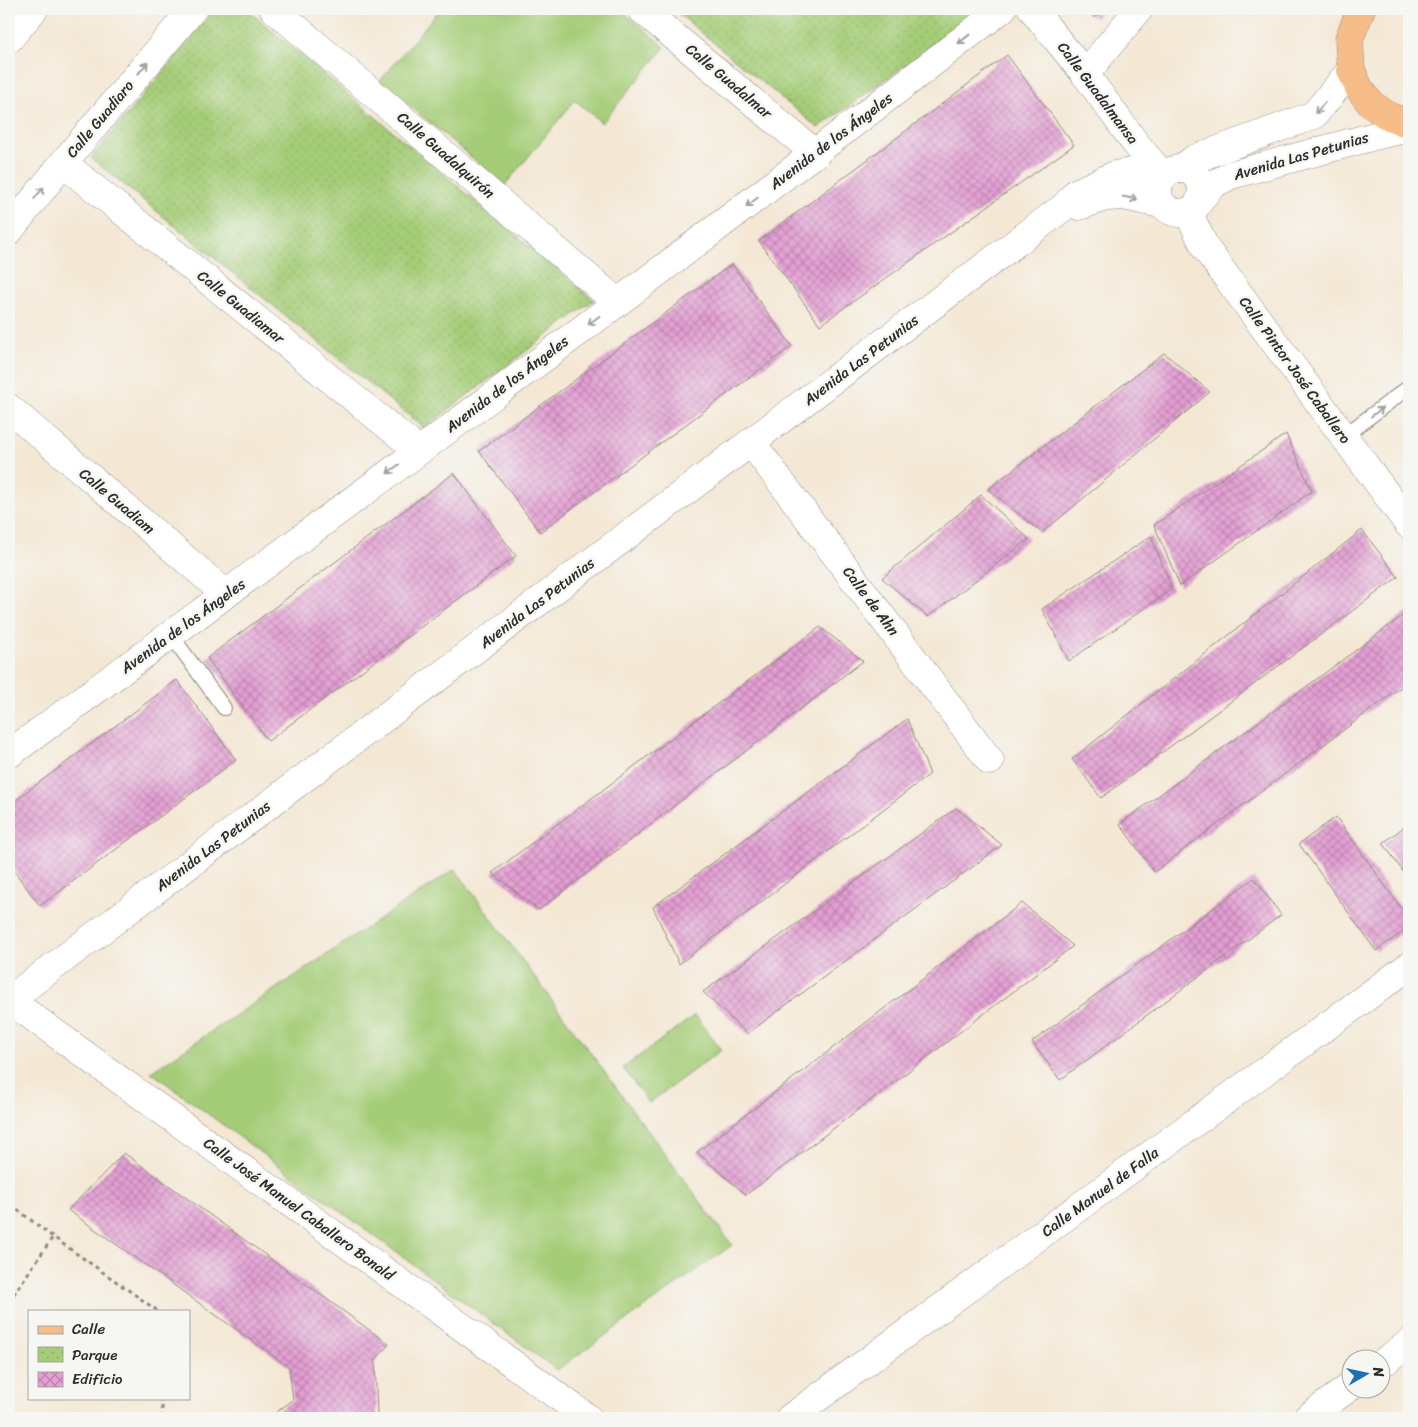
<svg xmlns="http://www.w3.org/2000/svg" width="1418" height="1427" font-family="Sriracha,sans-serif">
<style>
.grass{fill:#a5cd78;stroke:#687c52}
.park{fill:url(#park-dots);stroke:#687c52}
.building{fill:url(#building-cross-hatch)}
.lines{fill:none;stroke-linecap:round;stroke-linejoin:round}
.service-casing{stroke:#908a80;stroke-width:16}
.minor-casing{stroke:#908a80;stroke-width:29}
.tertiary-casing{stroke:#908a80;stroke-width:29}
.primary-casing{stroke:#908a80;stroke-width:29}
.path{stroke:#908a80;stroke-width:3;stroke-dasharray:4 4;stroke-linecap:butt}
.service{stroke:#fff;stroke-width:14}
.minor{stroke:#fff;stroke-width:28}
.tertiary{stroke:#fff;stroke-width:28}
.primary{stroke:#f7bd88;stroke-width:28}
.oneway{stroke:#a0a0a0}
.labels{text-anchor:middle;stroke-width:5;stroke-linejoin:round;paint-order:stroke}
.street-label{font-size:15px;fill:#2b2b2b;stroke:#f6f6f2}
</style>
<defs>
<pattern id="park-dots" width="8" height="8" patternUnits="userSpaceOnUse" patternTransform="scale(1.25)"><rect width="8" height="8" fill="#a5cd78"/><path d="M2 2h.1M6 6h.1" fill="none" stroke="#8eb068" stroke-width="1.8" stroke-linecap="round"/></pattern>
<pattern id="building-cross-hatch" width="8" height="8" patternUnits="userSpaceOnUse" patternTransform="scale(1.25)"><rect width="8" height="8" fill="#e49fd4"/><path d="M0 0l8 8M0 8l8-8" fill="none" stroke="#b982ac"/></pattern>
</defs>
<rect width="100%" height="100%" fill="#f6f6f2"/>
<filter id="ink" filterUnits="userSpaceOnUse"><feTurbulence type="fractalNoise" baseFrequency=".02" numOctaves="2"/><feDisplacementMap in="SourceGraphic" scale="10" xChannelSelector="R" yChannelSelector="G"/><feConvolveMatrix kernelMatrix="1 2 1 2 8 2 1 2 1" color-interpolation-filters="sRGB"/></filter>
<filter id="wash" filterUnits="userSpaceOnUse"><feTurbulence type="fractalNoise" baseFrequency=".0096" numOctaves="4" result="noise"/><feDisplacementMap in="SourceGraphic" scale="20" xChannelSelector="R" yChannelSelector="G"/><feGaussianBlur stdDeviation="1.12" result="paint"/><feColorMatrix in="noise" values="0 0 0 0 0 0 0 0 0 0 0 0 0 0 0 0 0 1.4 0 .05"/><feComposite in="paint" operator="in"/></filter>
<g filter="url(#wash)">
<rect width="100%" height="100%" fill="#f4e8d5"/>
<!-- grass -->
<g class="grass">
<polygon points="440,9 620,9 665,47 602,123 575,100 505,185 380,81"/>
<polygon points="455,869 732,1245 557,1370 151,1072"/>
<polygon points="695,1015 721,1050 649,1103 623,1068"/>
</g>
<!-- park -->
<g class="park">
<polygon points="215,9 246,9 594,300 424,428 91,158"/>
<polygon points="673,9 984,9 818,128"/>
</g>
<g id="blocks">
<!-- building -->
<g class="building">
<polygon points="1083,9 1103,9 1095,18"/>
<polygon points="1007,55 1074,145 820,325 759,241"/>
<polygon points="732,264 792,346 540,532 479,451"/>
<polygon points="1164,353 1210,392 1042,533 988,489"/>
<polygon points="1286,434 1312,491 1180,586 1154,525"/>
<polygon points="454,473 516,556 268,741 207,658"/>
<polygon points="981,495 1029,539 928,617 882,578"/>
<polygon points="1362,530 1398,577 1101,798 1072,759"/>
<polygon points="1151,536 1172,589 1069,661 1042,609"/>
<polygon points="1409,611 1409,681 1154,872 1120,824"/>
<polygon points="820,627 863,661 539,910 492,873"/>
<polygon points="177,680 236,760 40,906 9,864 9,805"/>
<polygon points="907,719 930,774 679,964 653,907"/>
<polygon points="956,808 1002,845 747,1034 703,992"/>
<polygon points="1336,817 1409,919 1409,927 1376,951 1299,844"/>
<polygon points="1409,823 1409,880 1383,843"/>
<polygon points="1254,878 1281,915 1060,1080 1032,1042"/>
<polygon points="1022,903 1073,946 746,1195 697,1152"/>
<polygon points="124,1153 389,1344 375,1361 377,1414 380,1418 268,1418 293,1400 289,1367 68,1210"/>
</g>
</g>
</g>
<g filter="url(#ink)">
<use href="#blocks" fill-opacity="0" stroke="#908a80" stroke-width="1"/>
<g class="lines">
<!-- service casing -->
<g class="service-casing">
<g id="service">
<polyline points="1344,436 1409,387"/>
<polyline points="171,635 224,708"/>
</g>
</g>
<!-- minor casing -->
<g class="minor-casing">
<g id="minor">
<polyline points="274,9 617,302"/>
<polyline points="641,9 816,154"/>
<polyline points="1032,9 1085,74 1136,144 1163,176"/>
<polyline points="9,39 34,9"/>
<polyline points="1085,74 1139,9"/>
<polyline points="63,163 418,450"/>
<polyline points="1188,212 1206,249 1409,525"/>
<polyline points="9,231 63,163 193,9"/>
<polyline points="9,408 226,594"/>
<polyline points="751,442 990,761"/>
<path d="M9 754C342 509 675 263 1002 9"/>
<polyline points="9,1000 588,1418"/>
<polyline points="1380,1365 1409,1343"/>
<polyline points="790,1418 1409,966"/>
<polyline points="1307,1418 1350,1387"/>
</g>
</g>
<!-- tertiary casing -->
<g class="tertiary-casing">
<g id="tertiary">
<polyline points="1181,169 1194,159 1314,115 1351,70"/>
<circle cx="1180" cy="191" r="22"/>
<polyline points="1201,198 1214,184 1231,175 1382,134 1409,128"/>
<polyline points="1079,206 1106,197 1124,196 1161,204"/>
<polyline points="9,1000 1065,206 1076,193 1115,175 1131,172 1162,178"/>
</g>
</g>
<!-- primary casing -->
<g class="primary-casing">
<polyline id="primary" points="1361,9 1349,39 1351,70 1359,88 1371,104 1388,116 1409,124"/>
</g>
<!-- path -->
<g class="path">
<polyline points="11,1205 53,1237 158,1311"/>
<polyline points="9,1301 53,1237"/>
<polyline points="162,1418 162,1398"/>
</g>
<!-- service -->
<use href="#service" class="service"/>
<!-- minor -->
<use href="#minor" class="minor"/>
<!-- tertiary -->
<use href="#tertiary" class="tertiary"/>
<!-- primary -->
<use href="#primary" class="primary"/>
</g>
<!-- one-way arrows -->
<defs><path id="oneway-shaft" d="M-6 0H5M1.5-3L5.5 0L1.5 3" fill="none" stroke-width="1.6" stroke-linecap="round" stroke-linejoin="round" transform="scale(1.25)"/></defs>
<g class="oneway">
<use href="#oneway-shaft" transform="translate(964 39) rotate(142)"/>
<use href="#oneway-shaft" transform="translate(143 68) rotate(-50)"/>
<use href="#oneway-shaft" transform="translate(1320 108) rotate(132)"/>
<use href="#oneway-shaft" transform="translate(39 193) rotate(-51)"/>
<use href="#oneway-shaft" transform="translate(1130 198) rotate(12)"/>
<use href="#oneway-shaft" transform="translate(752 202) rotate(143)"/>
<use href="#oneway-shaft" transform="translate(594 320) rotate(143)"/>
<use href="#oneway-shaft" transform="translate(1377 412) rotate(-37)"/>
<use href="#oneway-shaft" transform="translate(393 469) rotate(143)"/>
</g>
</g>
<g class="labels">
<!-- street labels -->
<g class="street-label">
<text transform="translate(729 81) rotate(40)" y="5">Calle Guadalmar</text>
<text transform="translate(1098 93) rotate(53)" y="5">Calle Guadalmansa</text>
<text transform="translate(100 119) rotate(-50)" y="5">Calle Guadiaro</text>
<text transform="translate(831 141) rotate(-37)" y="5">Avenida de los Ángeles</text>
<text transform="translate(446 155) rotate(41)" y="5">Calle Guadalquirón</text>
<text transform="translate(1301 156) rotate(-16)" y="5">Avenida Las Petunias</text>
<text transform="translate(241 307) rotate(39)" y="5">Calle Guadiamar</text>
<text transform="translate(861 360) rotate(-37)" y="5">Avenida Las Petunias</text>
<text transform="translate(1295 370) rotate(54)" y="5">Calle Pintor José Caballero</text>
<text transform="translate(507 384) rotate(-37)" y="5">Avenida de los Ángeles</text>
<text transform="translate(117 501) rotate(40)" y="5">Calle Guadiam</text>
<text transform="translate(871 601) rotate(53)" y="5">Calle de Ahn</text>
<text transform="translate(537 603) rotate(-37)" y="5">Avenida Las Petunias</text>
<text transform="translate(183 626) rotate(-36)" y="5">Avenida de los Ángeles</text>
<text transform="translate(213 846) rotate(-37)" y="5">Avenida Las Petunias</text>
<text transform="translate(1100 1192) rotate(-36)" y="5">Calle Manuel de Falla</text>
<text transform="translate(299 1209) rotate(36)" y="5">Calle José Manuel Caballero Bonald</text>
</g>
</g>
<!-- margin -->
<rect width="1418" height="1427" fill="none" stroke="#f6f6f2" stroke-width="30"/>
<!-- legend -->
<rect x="28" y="1310" width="162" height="90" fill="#f6f6f2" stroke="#a5a5a2"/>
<rect x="38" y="1326" width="25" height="8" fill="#f7bd88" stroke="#a5a5a2"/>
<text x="72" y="1334" font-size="15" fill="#2b2b2b">Calle</text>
<rect x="38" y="1347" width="25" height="15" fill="url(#park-dots)" stroke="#a5a5a2"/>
<text x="72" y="1360" font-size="15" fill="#2b2b2b">Parque</text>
<rect x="38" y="1372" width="25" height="15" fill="url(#building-cross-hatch)" stroke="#a5a5a2"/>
<text x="72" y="1384" font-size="15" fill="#2b2b2b">Edificio</text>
<!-- north arrow -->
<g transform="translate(1366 1374) rotate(81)"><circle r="24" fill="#f6f6f2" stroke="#a5a5a2"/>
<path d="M0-4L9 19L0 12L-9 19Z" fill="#1f6fb2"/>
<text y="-8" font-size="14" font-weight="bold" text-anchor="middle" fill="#2b2b2b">N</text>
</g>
</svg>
